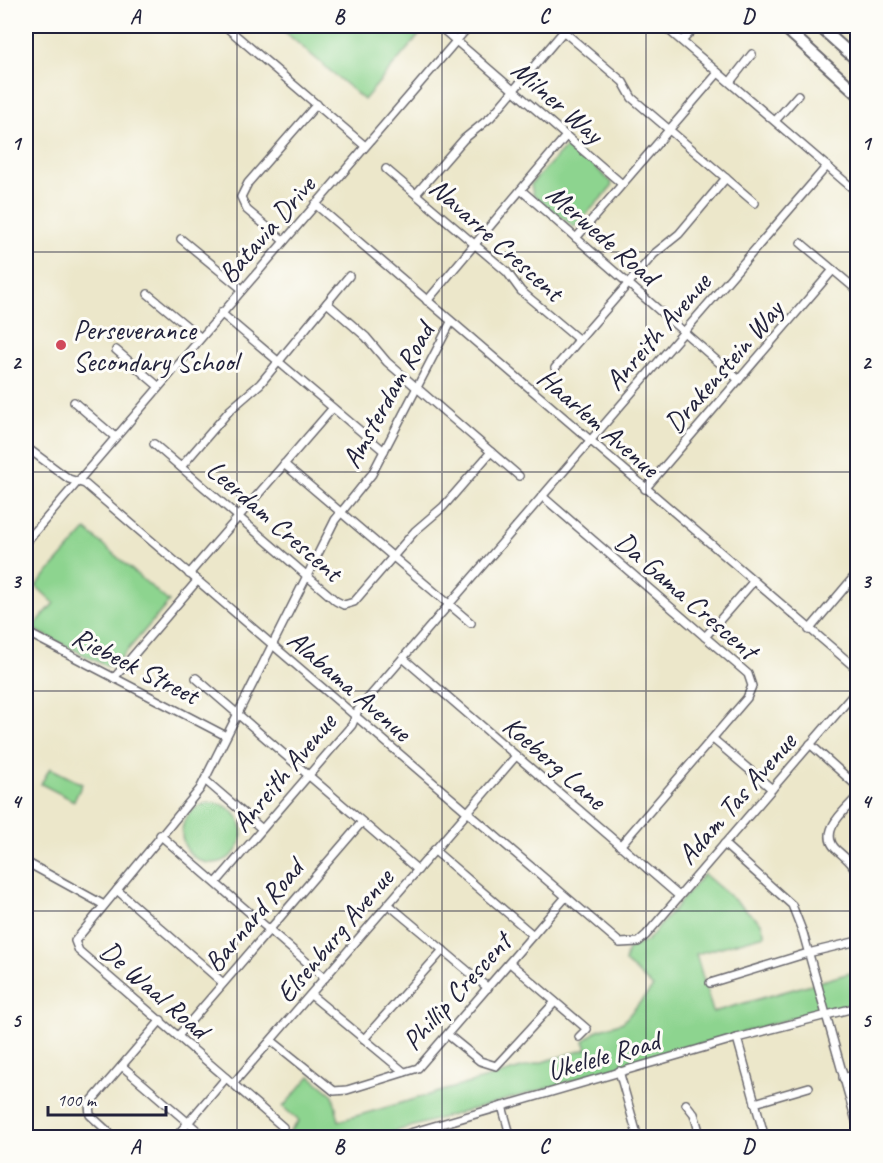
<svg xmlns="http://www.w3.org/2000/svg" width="883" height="1163" font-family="Caveat,sans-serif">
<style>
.green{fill:#8dd48f;stroke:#587b65;stroke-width:1.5}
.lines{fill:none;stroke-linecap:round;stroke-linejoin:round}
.minor-casing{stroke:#69676d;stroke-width:10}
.primary-casing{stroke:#69676d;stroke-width:14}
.minor{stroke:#fff;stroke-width:7}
.primary{stroke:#fff;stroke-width:10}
.grid{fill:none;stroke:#22223b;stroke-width:1.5;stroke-opacity:0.55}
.poi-dot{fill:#d1495b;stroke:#fdfcf7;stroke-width:2}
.labels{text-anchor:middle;stroke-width:6;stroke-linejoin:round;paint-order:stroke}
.street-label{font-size:28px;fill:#22223b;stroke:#fdfcf7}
.poi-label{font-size:28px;fill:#22223b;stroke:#fdfcf7;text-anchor:start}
.neatline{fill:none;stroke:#22223b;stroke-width:2}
.grid-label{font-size:20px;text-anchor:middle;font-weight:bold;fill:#22223b}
</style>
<rect width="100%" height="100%" fill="#fdfcf7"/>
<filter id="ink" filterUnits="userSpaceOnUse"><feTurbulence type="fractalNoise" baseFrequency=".0167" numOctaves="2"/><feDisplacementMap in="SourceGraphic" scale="12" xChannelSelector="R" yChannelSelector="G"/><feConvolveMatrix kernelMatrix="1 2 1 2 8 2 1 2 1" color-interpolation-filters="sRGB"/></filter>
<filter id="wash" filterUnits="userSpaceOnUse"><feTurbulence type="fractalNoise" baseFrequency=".008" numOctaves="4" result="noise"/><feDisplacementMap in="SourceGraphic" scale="24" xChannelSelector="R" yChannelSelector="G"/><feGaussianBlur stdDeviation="1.35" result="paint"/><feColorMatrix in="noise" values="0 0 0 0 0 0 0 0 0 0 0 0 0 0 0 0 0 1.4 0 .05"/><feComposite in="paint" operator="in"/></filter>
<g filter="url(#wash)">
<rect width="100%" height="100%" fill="#ece7ca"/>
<!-- green -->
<g class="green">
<polygon points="278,26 427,26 364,100"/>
<polygon points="567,146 575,148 612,183 611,188 574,227 533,195 531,184"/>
<polygon points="86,530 169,602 114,666 106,666 29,627 34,626 54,603 36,586"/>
<polygon points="50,768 82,784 74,801 41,784"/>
<circle cx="212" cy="833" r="30"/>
<polygon points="704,874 761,923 765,935 696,954 713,1012 857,971 857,1003 814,1012 375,1137 280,1138 286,1136 299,1121 283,1107 310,1076 333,1095 339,1121 587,1049 584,1041 598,1030 623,1022 653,987 625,962 628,949 647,941"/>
</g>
</g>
<g filter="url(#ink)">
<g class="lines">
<!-- minor casing -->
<g class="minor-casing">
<g id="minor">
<polyline points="225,26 365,146"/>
<polyline points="439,26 622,184"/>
<polyline points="664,26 858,193"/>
<polyline points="563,31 623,82 632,98 755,203"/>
<polyline points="682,41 696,26"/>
<polyline points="730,82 752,54"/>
<polyline points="775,121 798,95"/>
<polyline points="386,169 507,272 521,291 579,340"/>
<polyline points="521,190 739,380"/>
<polyline points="416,194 464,139 491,117 568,26"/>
<polyline points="315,204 858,670"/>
<polyline points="576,238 718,73"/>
<polyline points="181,239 242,289"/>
<polyline points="284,241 247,210 241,197 248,183 317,104"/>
<polyline points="801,243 858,291"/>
<polyline points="148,294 200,337"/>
<polyline points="427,301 566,136"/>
<polyline points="327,303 366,337 387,362 519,476"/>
<polyline points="221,313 384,451"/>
<polyline points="116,350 158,386"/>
<polyline points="555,368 654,254 679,234 726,178"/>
<polyline points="74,402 115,437"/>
<polyline points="154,444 336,601 344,605 354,602 415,531 443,507 491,452"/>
<polyline points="26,447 69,479 85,484 620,943 638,942 646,935 858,689"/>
<polyline points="284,464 471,623"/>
<polyline points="181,467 230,410 260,384 349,276"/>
<polyline points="645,489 833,270"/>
<polyline points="542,496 748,674 752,686 747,698 620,846"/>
<polyline points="26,542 469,26"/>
<polyline points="189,574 332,409"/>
<polyline points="809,630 858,572"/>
<polyline points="26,632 226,736"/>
<polyline points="705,637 753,582"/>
<polyline points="403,658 679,896"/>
<polyline points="114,678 197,581"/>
<polyline points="196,678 418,870"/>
<polyline points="713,739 772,789"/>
<polyline points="810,744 858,787"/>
<polyline points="205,780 262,829"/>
<path d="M858 796C845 810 816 833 838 851 848 860 854 864 858 877"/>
<polyline points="160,835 325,978"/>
<polyline points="724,844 792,905 803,933 858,1128"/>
<polyline points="434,850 533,935"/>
<polyline points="26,862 104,905"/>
<polyline points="216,883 352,725 358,710 827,166"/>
<polyline points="117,890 223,983"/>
<polyline points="388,904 488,988"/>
<polyline points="510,963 587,1029 579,1037"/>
<polyline points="710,983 808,953 858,941"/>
<polyline points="311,995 404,1072"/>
<polyline points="448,1035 480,1061 496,1066 555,1002"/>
<polyline points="178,1036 362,822"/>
<polyline points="737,1038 765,1138"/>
<polyline points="364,1039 443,950"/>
<polyline points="272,1041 334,1091 347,1090 418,1068 565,898"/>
<polyline points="122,1066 206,1138"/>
<polyline points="619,1071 638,1138"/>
<polyline points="843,1078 858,1074"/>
<polyline points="233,1084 516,756"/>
<polyline points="755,1103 809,1087"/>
<polyline points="686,1104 694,1114 701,1138"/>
<polyline points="502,1106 511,1138"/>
<polyline points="283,1127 79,951 75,941 200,789 335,520 372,474 451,322"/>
<polyline points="115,1138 90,1115 89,1104 161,1020"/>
<polyline points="175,1138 226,1078"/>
<polyline points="393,1138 737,1038 858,1007"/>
</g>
</g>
<!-- primary casing -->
<g class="primary-casing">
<g id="primary">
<polyline points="783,26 858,94"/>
<polyline points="819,26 858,61"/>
</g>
</g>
<!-- minor -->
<use href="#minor" class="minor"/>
<!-- primary -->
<use href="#primary" class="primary"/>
</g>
</g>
<!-- grid -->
<path class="grid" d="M237 26V1138M442 26V1138M646 26V1138M26 252H858M26 472H858M26 691H858M26 911H858"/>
<!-- markers -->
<circle class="poi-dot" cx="61" cy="345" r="6"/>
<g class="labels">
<!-- street labels -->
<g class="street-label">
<text transform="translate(558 101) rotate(41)" y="10">Milner Way</text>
<text transform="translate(266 229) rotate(-49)" y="10">Batavia Drive</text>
<text transform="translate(603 234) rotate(41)" y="10">Merwede Road</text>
<text transform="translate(497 239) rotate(42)" y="10">Navarre Crescent</text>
<text transform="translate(657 331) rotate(-49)" y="10">Anreith Avenue</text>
<text transform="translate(723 366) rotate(-49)" y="10">Drakenstein Way</text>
<text transform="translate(387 395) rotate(-61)" y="10">Amsterdam Road</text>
<text transform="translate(599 422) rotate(41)" y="10">Haarlem Avenue</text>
<text transform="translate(275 520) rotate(41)" y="10">Leerdam Crescent</text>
<text transform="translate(687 595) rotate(41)" y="10">Da Gama Crescent</text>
<text transform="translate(136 665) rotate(27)" y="10">Riebeek Street</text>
<text transform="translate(350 685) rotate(41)" y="10">Alabama Avenue</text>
<text transform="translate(555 762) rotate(41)" y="10">Koeberg Lane</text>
<text transform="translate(283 772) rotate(-50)" y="10">Anreith Avenue</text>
<text transform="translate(736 798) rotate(-49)" y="10">Adam Tas Avenue</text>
<text transform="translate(253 915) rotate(-50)" y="10">Barnard Road</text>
<text transform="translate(334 935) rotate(-50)" y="10">Elsenburg Avenue</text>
<text transform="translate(155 989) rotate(41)" y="10">De Waal Road</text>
<text transform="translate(456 991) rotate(-48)" y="10">Phillip Crescent</text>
<text transform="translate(603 1055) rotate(-16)" y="10">Ukelele Road</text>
</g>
<!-- poi labels -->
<g class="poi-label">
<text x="73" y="339">Perseverance<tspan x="73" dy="32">Secondary School</tspan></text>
</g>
</g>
<!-- margin -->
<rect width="883" height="1163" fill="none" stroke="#fdfcf7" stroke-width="66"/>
<!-- scale -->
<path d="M48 1106v9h118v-9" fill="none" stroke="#22223b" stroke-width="3"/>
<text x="57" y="1106" font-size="18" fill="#22223b" stroke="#fdfcf7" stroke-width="4.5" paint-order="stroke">100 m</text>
<rect x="33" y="33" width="817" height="1097" class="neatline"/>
<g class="grid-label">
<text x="135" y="23">A</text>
<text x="339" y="23">B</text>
<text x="544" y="23">C</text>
<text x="748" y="23">D</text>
<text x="16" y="150">1</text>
<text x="866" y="150">1</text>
<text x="16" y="369">2</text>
<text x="866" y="369">2</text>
<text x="16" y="588">3</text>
<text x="866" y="588">3</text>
<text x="16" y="808">4</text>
<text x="866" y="808">4</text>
<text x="16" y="1027">5</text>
<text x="866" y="1027">5</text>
<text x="135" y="1153">A</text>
<text x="339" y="1153">B</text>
<text x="544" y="1153">C</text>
<text x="748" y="1153">D</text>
</g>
</svg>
